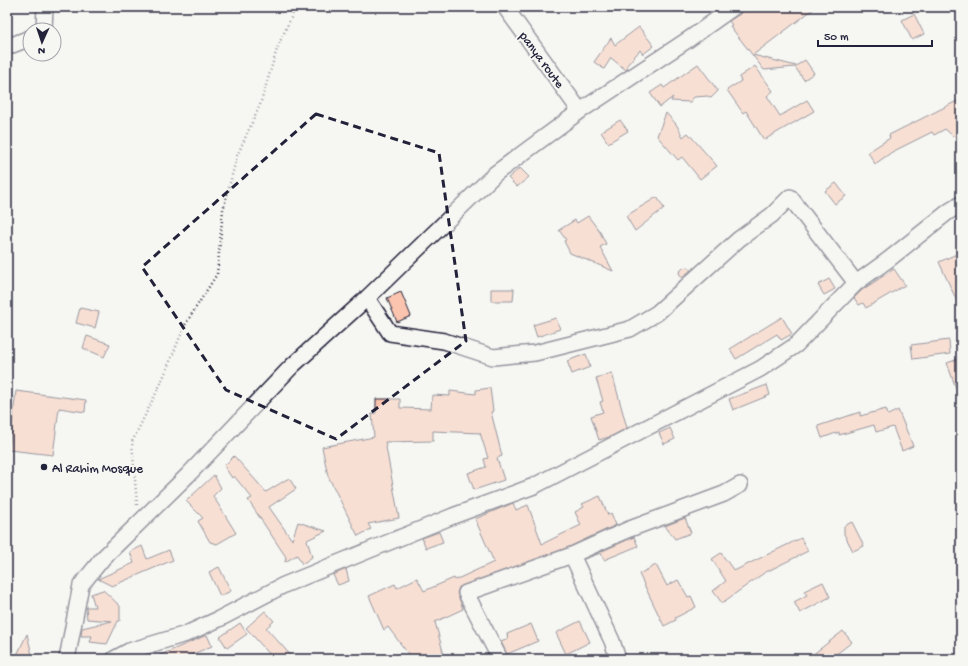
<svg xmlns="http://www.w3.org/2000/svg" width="968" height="666" font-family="'Gochi Hand',sans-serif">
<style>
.building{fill:#fbc4ae;stroke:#22223b}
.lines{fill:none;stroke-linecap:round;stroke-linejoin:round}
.minor-casing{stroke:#22223b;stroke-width:18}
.path{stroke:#22223b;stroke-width:2.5;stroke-dasharray:1 3;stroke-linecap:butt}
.minor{stroke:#f6f6f2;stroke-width:15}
.marked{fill:none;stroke:#22223b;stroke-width:3;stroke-dasharray:8 5;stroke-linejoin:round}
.poi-dot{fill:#22223b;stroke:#f6f6f2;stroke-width:1.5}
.labels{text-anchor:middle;stroke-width:4;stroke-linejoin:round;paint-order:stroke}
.street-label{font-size:13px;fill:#22223b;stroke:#f6f6f2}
.poi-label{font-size:13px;fill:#22223b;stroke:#f6f6f2;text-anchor:start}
</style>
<rect width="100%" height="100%" fill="#f6f6f2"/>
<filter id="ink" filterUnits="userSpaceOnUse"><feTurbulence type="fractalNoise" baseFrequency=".025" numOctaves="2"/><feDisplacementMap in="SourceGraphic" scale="8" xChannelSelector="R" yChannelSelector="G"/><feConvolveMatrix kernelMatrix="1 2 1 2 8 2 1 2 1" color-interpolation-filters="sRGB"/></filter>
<g filter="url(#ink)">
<!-- building -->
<g class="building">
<polygon points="743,7 816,7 753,55 796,66 805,60 814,73 804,80 795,67 764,70 730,26 732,25 729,21 740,14"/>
<polygon points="914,14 924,34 912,40 902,20"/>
<polygon points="639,27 654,46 643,54 640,50 627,65 628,68 626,70 611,58 604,69 594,62 611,38 615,45"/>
<polygon points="698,64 718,91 711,98 708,96 694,97 690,102 671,101 673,97 660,107 650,93 662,85 664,88"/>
<polygon points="755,66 773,91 767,96 780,116 807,100 814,111 764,140 746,111 743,113 727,90 741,81 739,77"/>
<polygon points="961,99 961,143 945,129 934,135 932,132 892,152 875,164 868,152 890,138 889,135"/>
<polygon points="666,113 676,124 683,137 688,133 717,166 700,179 682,157 678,160 657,136"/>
<polygon points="620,120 628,131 608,143 601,132"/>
<polygon points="520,168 529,177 517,187 508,178"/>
<polygon points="836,183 846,196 835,204 825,191"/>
<polygon points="657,197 664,208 635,231 626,216"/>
<polygon points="588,216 600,232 606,244 600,247 613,271 570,253 564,241 566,240 559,230 575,220 577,223"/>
<polygon points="961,252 961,310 939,262"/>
<polygon points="687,267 691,270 681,278 679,272 683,268"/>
<polygon points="894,269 905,285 866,308 863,303 859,305 854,298 862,290"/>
<polygon points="829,279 835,289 824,295 818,285"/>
<polygon points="491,289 514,289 513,301 491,301"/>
<polygon points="401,292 411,316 397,322 387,298"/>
<polygon points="80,308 99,312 95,328 76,323"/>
<polygon points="782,317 792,334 781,340 777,334 736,359 730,349"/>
<polygon points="556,318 560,329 537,337 533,325"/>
<polygon points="87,336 110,344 104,357 83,348"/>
<polygon points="949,340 950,354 913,359 911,345"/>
<polygon points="586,354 590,367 572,374 567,361"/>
<polygon points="961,358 961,397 959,397 947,363"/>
<polygon points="612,373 627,428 612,436 599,440 591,416 603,412 600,402 603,401 596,378"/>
<polygon points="767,385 770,395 733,410 729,399"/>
<polygon points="490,388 493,411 491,412 502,456 497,458 504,480 474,490 468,473 486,467 484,459 488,458 480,433 433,431 433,441 385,442 399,518 368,524 371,529 358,536 328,476 322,447 374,437 372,414 376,413 376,399 400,399 400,408 431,409 432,395 450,396 450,391 476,394 476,390"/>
<polygon points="16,391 86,400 85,412 59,408 53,455 9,450"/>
<polygon points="886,409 888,415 898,410 913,446 902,451 893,427 876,432 874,425 839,435 839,432 822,438 818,426 860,412 860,416"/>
<polygon points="670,428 675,439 664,444 659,433"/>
<polygon points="234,456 266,492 289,478 296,489 269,507 292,540 298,522 326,531 307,540 312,557 302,564 297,555 285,562 286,557 248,500 252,498 234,476 232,478 224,466"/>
<polygon points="214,475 221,488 213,496 236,533 217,544 210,542 199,523 198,521 203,518 186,501"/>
<polygon points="600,496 608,515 611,513 616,525 569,547 459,587 457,593 463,609 435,622 445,659 412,659 388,627 384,630 369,596 395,584 397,588 417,578 424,591 454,578 455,580 494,562 475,519 513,503 516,510 528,505 542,544 581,525 575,512 584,507 582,504"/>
<polygon points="685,518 691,533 675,539 665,526"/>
<polygon points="852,522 864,546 853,551 844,534 844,526"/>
<polygon points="439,532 443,542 426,548 422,538"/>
<polygon points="634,537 638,546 604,560 601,553 584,559"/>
<polygon points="801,538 808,551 764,573 722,603 713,591 726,581 712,559 721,553 734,571"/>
<polygon points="142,546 147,559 169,550 173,560 112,586 98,579 134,563 130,552"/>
<polygon points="656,565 667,586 678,580 688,597 691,596 696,607 675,618 676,620 664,626 639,574"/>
<polygon points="219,567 231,591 220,596 209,572"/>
<polygon points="346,569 349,581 338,585 333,575"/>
<polygon points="823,582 830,597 800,613 794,602 807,595 804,591"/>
<polygon points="103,590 120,606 120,621 118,621 107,644 90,642 92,636 81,636 82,628 112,621 87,619 86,607 95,607 91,594"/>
<polygon points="265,611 274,621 266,628 294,659 274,659 246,628"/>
<polygon points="580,621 590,642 566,654 556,633"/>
<polygon points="240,623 247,634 227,648 220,637"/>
<polygon points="531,624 538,641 507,654 501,642 508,639 507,634"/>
<polygon points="843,631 852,642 830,659 807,659"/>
<polygon points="27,634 33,659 15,659"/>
<polygon points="207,635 212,646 181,659 151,659"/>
</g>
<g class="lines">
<!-- minor casing -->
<g class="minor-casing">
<g id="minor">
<polyline points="505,7 580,111"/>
<polyline points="44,30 45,7"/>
<polyline points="7,47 30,38"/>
<polyline points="367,298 390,333 444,341 493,357 535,353 630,329 657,313 739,239 772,215 790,197 856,283"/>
<polyline points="572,555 612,641 618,659"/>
<polyline points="67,659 81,585 103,558 188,475 292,366 367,298 496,173 580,111 689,39 734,7"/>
<polyline points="114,659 129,651 186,634 219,619 284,585 453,516 534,486 760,369 796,345 856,283 888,260 948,212 961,204"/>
<polyline points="500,659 466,593 572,555 627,530 724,494 740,485"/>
</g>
</g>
<!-- path -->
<polyline class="path" points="137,505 132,442 161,383 185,325 217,274 223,210 237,156 260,105 278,46 296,7"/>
<!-- minor -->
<use href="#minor" class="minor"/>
</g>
</g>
<!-- marked area -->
<path d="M0 0H968V666H0ZM316 114 439 153 466 341 336 439 226 390 142 267Z" fill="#f6f6f2" fill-opacity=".55" fill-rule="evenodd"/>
<path class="marked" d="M316 114 439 153 466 341 336 439 226 390 142 267Z"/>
<!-- markers -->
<circle class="poi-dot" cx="44" cy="467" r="4"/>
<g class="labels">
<!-- street labels -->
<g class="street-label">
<text transform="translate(543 59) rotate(54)" y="5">panya route</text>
</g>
<!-- poi labels -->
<g class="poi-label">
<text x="52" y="472">Al Rahim Mosque</text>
</g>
</g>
<!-- margin -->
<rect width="968" height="666" fill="none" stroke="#f6f6f2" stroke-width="24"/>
<rect x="12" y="12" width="944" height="642" fill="none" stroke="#22223b" stroke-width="1.5" filter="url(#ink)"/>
<!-- north arrow -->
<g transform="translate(42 42) rotate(183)"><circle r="19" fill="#f6f6f2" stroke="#a1a1a9"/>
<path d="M0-3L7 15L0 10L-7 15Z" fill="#22223b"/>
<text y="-6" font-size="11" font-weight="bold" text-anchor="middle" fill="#22223b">N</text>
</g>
<!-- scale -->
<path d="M818 40v6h114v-6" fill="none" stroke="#22223b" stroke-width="2"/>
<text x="824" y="40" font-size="12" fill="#22223b" stroke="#f6f6f2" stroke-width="3" paint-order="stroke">50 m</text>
</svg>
